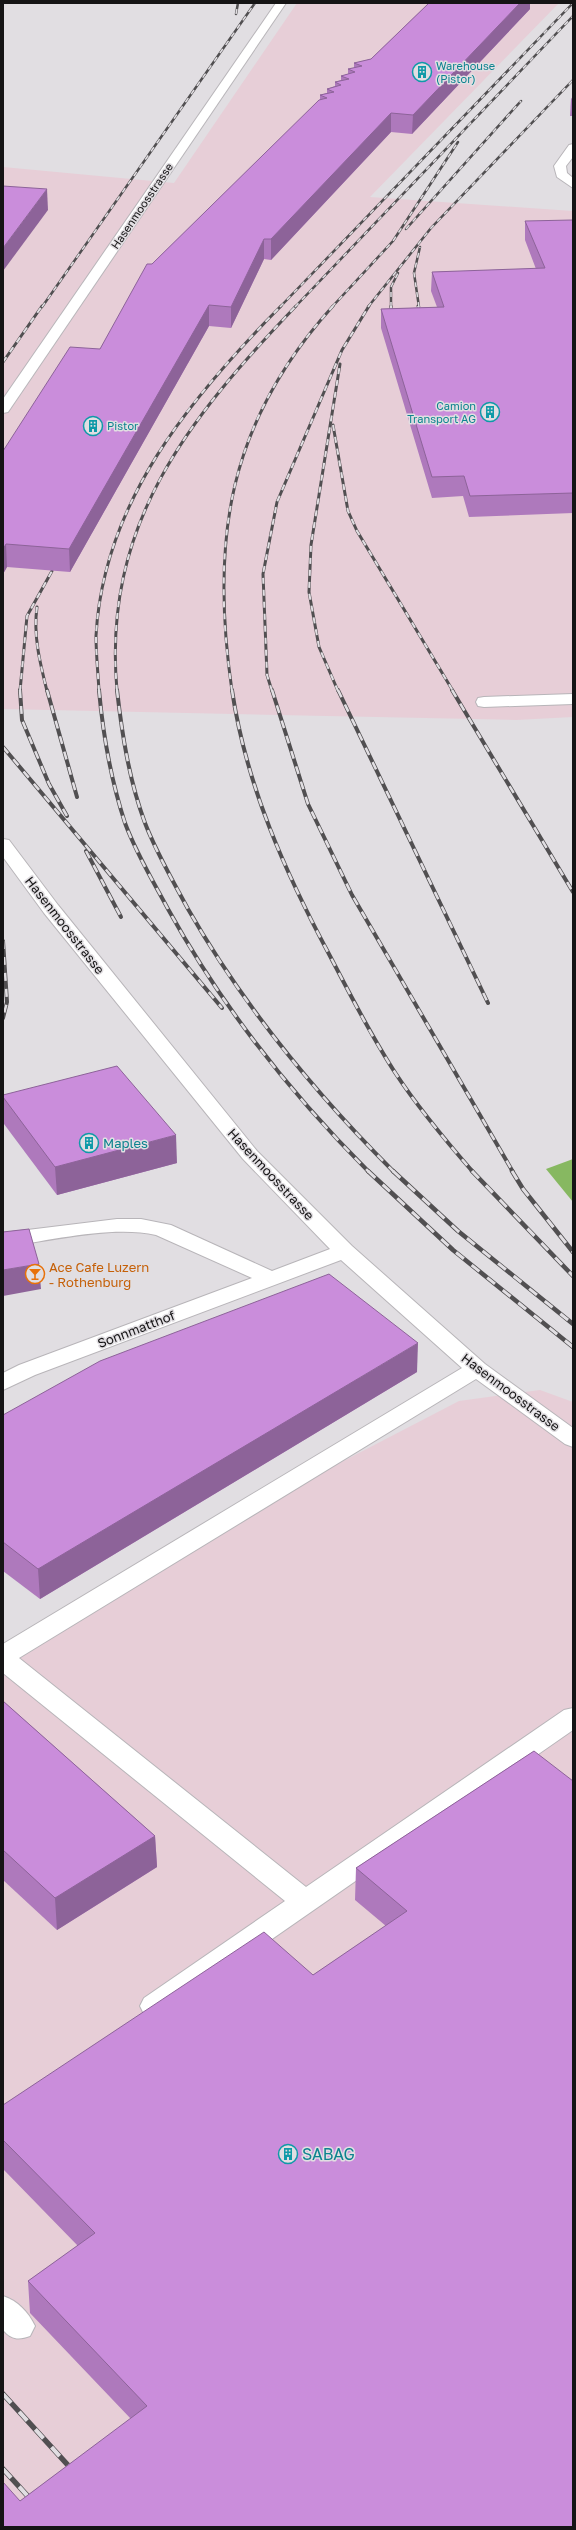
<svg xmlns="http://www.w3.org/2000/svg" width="576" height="2530" font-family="'Golos Text',sans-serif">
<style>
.industrial{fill:#e7ced7}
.forest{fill:#87b861}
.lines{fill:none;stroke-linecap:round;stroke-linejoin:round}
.minor-casing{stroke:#b8b5b9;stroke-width:2}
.minor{fill:#fff;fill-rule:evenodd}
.rail-far4-casing{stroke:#514f51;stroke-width:2.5}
.rail-far3-casing{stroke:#514f51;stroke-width:3}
.rail-far2-casing{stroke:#514f51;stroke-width:4}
.rail-far1-casing{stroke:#514f51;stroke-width:4.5}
.rail-casing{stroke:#514f51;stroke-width:5.5}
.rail-far4{stroke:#e1dee2;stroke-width:1.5;stroke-dasharray:5;stroke-linecap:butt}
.rail-far3{stroke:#e1dee2;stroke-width:2;stroke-dasharray:6;stroke-linecap:butt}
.rail-far2{stroke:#e1dee2;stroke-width:2.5;stroke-dasharray:8;stroke-linecap:butt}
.rail-far1{stroke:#e1dee2;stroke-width:3;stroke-dasharray:10;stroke-linecap:butt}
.rail{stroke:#e1dee2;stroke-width:4;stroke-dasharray:12;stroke-linecap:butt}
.wall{fill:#ae79bc}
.shaded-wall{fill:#8d6399}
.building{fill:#ca8ddb;stroke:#8d6399}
.labels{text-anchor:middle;stroke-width:3;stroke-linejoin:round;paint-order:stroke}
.far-culture-label{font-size:11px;fill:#0d838f;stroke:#e1dee2;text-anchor:start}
.far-street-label{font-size:11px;fill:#151415;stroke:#e1dee2}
.street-label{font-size:13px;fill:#151415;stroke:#e1dee2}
.culture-label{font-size:13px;fill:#0d838f;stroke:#e1dee2;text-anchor:start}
.food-label{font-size:13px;fill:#c56008;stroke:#e1dee2;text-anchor:start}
.near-culture-label{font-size:16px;fill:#0d838f;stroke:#e1dee2;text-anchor:start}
</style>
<rect width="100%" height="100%" fill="#e1dee2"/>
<!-- industrial -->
<g class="industrial">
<polygon points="297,3 559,3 370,197 573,211 573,717 516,720 3,709 3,167 174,183"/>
<polygon points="540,1390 573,1402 573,2527 3,2527 3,1645 330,1468 459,1401"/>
</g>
<!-- forest -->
<polygon class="forest" points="573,1159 573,1202 546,1169"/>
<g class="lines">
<!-- minor casing -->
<g class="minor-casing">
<g id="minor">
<polygon points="276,3 286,3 8,412 3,413 3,399"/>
<polygon points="573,144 573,157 566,166 567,173 573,178 573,188 557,177 554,166 569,145"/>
<polygon points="573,694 573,704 484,707 478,706 476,702 478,698 484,697"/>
<path d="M3 839 9 840 58 905 257 1151 352 1246 485 1364 573 1428V1447L565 1444 476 1379 19 1658 306 1887 564 1710 573 1708V1730L164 2014 154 2017 144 2014 140 2006 144 1998 285 1901 3 1673V1644L462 1368 341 1260 35 1375 3 1390V1373L19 1365 252 1278 156 1235C112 1225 49 1241 3 1247V1233L117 1219H141L171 1225 272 1271 330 1249 243 1159 44 913 3 857Z"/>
<path d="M3 2296C18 2301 28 2312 35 2326L30 2336C19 2340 12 2340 3 2330Z"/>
</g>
</g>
<!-- minor -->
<use href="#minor" class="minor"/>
<!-- rail-far4 casing -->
<g class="rail-far4-casing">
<g id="rail-far4">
<polyline points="236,14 238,3"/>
<polyline points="406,229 521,101"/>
<polyline points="42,307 255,3"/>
<polyline points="280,307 573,3"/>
<polyline points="295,307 573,16"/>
<polyline points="332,307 393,241 458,142"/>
<polyline points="368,307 431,228 573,80"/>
<polyline points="391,307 391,287 398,273"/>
<polyline points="419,307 414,273 420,247"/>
</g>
</g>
<!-- rail-far3 casing -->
<g class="rail-far3-casing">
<g id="rail-far3">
<polyline points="391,306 391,320"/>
<polyline points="418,306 422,319"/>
<polyline points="3,362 42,306"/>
<polyline points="333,425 348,511 357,531 453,691"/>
<path d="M37 607C33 635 40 663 47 691"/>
<polyline points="20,691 27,616 52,571"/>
<path d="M99 691C98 673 96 654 96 636 103 502 191 397 281 306"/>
<path d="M117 691C102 525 188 419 296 306"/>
<path d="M232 691C210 540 228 422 333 306"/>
<polyline points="272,691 267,675 263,574 277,502 342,350 369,306"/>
<polyline points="338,691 319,647 309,592 311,545 340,364"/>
</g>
</g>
<!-- rail-far2 casing -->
<g class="rail-far2-casing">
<g id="rail-far2">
<polyline points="20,690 22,720 49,784 67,816"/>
<polyline points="47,690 77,797"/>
<path d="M99 690C103 735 111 780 125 823 136 853 153 881 168 909 222 1007 290 1093 369 1172"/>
<path d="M117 690C122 734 129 780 145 823 156 852 173 881 188 909 244 1007 314 1092 394 1172"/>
<path d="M232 690C246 785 285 872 330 956 351 996 371 1036 396 1074 419 1109 446 1141 473 1172"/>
<polyline points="272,690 308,804 352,895 513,1172"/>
<polyline points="338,690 488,1003"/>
<polyline points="452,690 573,892"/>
<polyline points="3,747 222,1008"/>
<polyline points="86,851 121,917"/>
<polyline points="3,941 7,1002 3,1018"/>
</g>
</g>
<!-- rail-far1 casing -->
<g class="rail-far1-casing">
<g id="rail-far1">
<polyline points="368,1171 453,1250 573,1347"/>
<polyline points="393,1171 458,1231 573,1324"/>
<polyline points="472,1171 573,1276"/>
<polyline points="512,1171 523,1189 573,1252"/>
</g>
</g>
<!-- rail casing -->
<g class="rail-casing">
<g id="rail">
<polyline points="3,2394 76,2474"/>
<polyline points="3,2469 35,2504"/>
</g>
</g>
<!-- rail-far4 -->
<use href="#rail-far4" class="rail-far4"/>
<!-- rail-far3 -->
<use href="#rail-far3" class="rail-far3"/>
<!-- rail-far2 -->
<use href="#rail-far2" class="rail-far2"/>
<!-- rail-far1 -->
<use href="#rail-far1" class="rail-far1"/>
<!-- rail -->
<use href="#rail" class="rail"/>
</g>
<!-- wall -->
<g class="wall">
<polygon points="429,3 530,3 530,9 412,134 391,132 271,260 264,259 231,328 209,326 70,572 7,567 3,574 3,451 100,349 152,264 320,100 320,95 327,93 327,89 335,86 335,82 341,80 341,76 348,74 348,69 354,68 354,63 371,59"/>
<polygon points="573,96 573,116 570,116 571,99"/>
<polygon points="525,221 573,221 573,513 469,517 463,496 432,498 381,328 381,309 437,307 431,291 432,272 536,269 525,240"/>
<polygon points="3,1095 177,1163 57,1195 4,1124"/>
<polygon points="417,1372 40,1599 3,1571 3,1415"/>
<polygon points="3,1701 155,1836 157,1867 57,1930 3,1880"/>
<polygon points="534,1751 573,2527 20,2501 131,2419 30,2313 28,2281 78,2246 3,2169 3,2105 313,1975 386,1926 355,1900 356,1868"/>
</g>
<!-- shaded-wall -->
<g class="shaded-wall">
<polygon points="520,3 530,3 530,9 412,134 413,115"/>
<polygon points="391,113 391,132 271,260 271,239"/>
<polygon points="47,189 48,210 3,271 3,248"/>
<polygon points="264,239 264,259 231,328 231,307"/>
<polygon points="209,305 209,326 70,572 69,549"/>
<polygon points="6,544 7,567 3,574 3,549"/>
<polygon points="176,1135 177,1163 57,1195 55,1167"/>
<polygon points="39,1264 41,1289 3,1296 3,1270"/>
<polygon points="418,1343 417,1372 40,1599 38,1569"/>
<polygon points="155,1836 157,1867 57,1930 55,1898"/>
</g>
<!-- building -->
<g class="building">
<polygon points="429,3 520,3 413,115 391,113 271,239 264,239 231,307 209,305 69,549 6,544 3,549 3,451 70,347 100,349 147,264 152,264 319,100 327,98 320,95 334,92 327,89 341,85 335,82 349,79 341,76 355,72 348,69 362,66 354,63 371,59"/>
<polygon points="3,186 47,189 3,248"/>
<polygon points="572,220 573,221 573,493 470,496 464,476 432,477 381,309 444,307 432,272 545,268 525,221"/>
<polygon points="117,1066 176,1135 55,1167 3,1097 3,1095"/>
<polygon points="29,1229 39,1264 3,1270 3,1232"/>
<polygon points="329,1274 418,1343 38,1569 3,1542 3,1415 100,1361"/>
<polygon points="3,1701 155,1836 55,1898 3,1850"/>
<polygon points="534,1751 573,1781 573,2527 3,2527 3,2482 20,2501 147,2406 28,2281 95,2233 3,2140 3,2105 264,1932 313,1975 407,1911 356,1868"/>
</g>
<!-- icons -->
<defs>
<g id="building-ring" transform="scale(1)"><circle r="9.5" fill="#e1dee2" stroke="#0f9aa8" stroke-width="1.5"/><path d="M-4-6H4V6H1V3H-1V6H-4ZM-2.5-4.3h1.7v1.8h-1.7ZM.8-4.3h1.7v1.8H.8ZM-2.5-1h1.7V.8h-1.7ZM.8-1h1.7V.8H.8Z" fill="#0f9aa8"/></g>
<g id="bar-ring" transform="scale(1)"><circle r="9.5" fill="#e1dee2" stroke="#e8710a" stroke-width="1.5"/><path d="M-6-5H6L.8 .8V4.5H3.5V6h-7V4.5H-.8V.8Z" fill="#e8710a"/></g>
</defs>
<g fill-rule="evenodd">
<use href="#building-ring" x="422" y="72"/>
<use href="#building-ring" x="490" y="412"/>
<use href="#building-ring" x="93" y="426"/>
<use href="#building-ring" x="89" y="1143"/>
<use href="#bar-ring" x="35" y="1274"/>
<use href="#building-ring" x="288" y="2154"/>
</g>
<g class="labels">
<!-- far-culture labels -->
<g class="far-culture-label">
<text x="436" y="70">Warehouse<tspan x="436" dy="13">(Pistor)</tspan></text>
<text x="476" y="410" text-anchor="end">Camion<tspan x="476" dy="13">Transport AG</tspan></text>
<text x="107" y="430">Pistor</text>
</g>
<!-- far-street labels -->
<g class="far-street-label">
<text transform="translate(142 206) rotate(-56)" y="4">Hasenmoosstrasse</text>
</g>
<!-- street labels -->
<g class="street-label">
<text transform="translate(65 925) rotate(52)" y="5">Hasenmoosstrasse</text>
<text transform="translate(271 1174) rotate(47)" y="5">Hasenmoosstrasse</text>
<text transform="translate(136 1329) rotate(-21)" y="5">Sonnmatthof</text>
<text transform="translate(511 1392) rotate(37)" y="5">Hasenmoosstrasse</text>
</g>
<!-- culture labels -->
<g class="culture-label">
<text x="103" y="1148">Maples</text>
</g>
<!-- food labels -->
<g class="food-label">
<text x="49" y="1272">Ace Cafe Luzern<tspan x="49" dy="15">- Rothenburg</tspan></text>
</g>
<!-- near-culture labels -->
<g class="near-culture-label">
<text x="302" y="2160">SABAG</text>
</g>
</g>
<!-- border -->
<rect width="576" height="2530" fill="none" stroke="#151415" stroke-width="8"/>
</svg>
